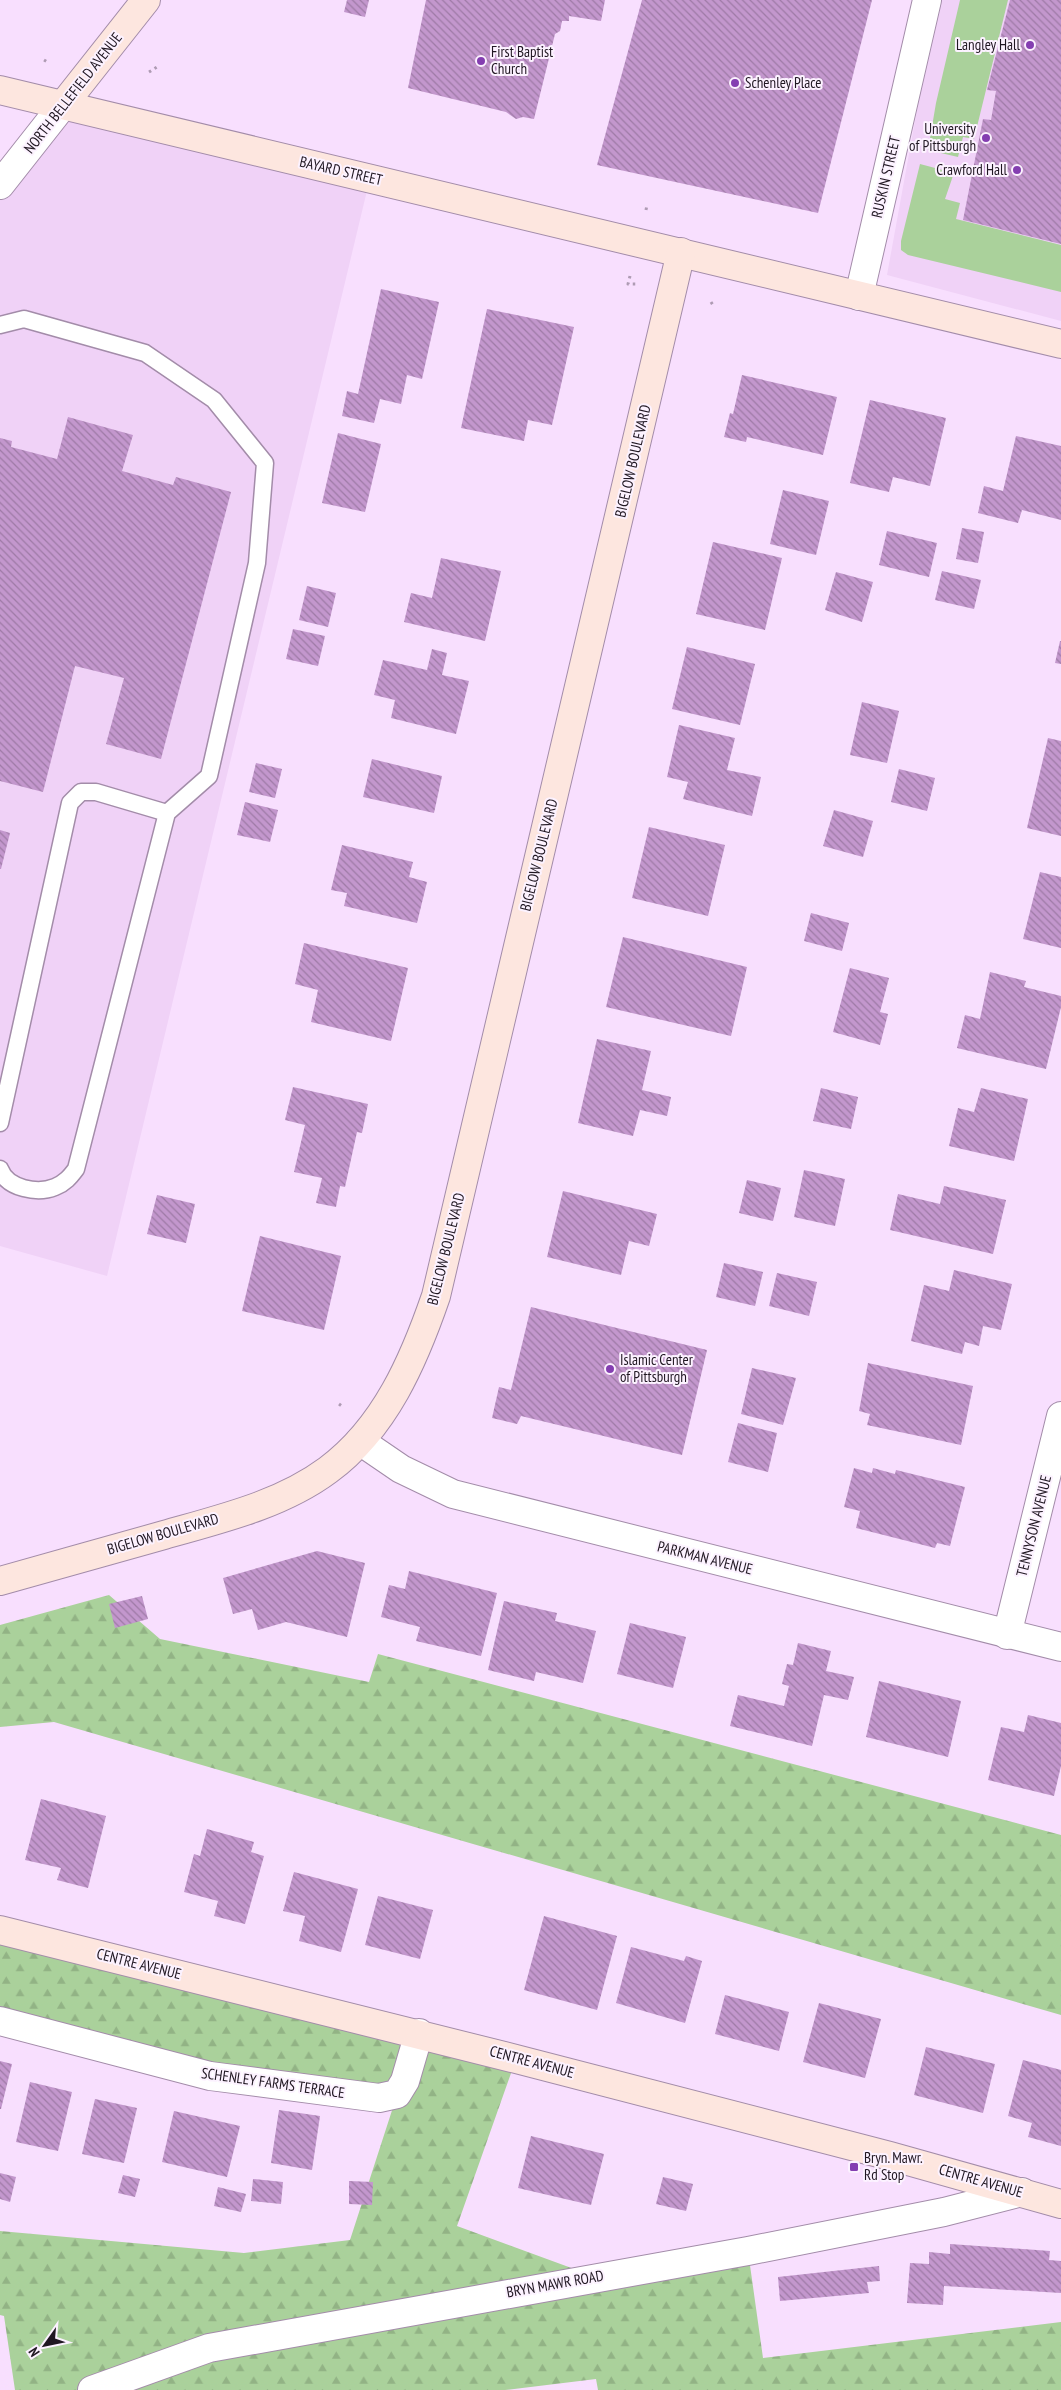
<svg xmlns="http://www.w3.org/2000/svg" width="1061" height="2390" font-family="'PT Sans Narrow',sans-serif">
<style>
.built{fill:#f0d2f7}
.grass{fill:#aad19b}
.forest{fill:url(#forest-firs)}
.building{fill:url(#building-back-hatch)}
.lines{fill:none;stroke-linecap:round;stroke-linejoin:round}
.lane-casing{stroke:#a38ca9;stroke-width:19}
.street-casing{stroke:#a38ca9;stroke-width:30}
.secondary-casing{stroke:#a38ca9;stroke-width:30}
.path{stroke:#ae9bb3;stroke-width:3;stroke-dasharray:2.5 4;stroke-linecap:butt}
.lane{stroke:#fff;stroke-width:16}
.street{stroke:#fff;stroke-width:28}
.secondary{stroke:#fde6df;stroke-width:28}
.poi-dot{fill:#843eb1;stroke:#fcf2ff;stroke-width:2}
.labels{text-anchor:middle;stroke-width:4;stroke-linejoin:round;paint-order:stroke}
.poi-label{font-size:15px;fill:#201722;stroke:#fcf2ff;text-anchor:start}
.street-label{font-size:15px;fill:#201722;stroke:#fcf2ff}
</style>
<defs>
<pattern id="forest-firs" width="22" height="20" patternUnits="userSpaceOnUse" patternTransform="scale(1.25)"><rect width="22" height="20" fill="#aad19b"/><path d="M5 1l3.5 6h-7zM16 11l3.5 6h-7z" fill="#92b385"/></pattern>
<pattern id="building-back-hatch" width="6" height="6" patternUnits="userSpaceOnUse" patternTransform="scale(1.25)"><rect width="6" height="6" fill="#c397cd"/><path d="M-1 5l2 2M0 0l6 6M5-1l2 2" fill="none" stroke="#9e7aa6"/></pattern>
</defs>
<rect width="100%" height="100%" fill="#f8dffe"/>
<!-- built -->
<g class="built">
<polygon points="937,0 1061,0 1061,321 887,275"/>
<polygon points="63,105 370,178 107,1276 0,1246 0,185"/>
</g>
<!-- grass -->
<g class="grass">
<polygon points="960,0 1008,0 974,139 963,137 958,157 928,150 936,103"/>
<polygon points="920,164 954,173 945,199 960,203 956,219 1061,245 1061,292 908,255 901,250 901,241"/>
</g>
<!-- forest -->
<g class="forest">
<polygon points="109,1595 160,1639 369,1682 378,1654 1061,1835 1061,2015 54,1722 0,1727 0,1625"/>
<polygon points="0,1930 516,2059 457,2226 596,2277 748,2251 763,2358 1061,2322 1061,2390 598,2390 596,2379 505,2390 15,2390 4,2316 0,2315 0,2231 244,2253 350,2240 397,2095 379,2098 0,2021"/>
</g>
<!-- building -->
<g class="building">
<polygon points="347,0 369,0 365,17 344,12"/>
<polygon points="426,0 605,0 601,21 569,16 569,21 562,21 560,31 555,34 534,119 523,117 516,119 506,112 408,88"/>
<polygon points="642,0 872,0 818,213 597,165"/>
<polygon points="1010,0 1061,0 1061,244 963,220 983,119 991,120 996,91 987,90"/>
<polygon points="381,289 439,302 422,379 407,375 401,404 380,399 374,423 342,416 347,391 358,394"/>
<polygon points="487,309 574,327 552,425 528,420 524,441 461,428"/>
<polygon points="742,375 837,397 823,455 747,437 746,442 724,437 730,413 733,414"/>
<polygon points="870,400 946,418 930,486 893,477 889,492 850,483"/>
<polygon points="68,417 133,435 122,471 173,485 176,477 231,492 161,759 106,744 124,678 75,666 43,792 0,781 0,438 12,441 11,447 57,459"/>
<polygon points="338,433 381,444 365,512 322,503"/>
<polygon points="1016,436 1061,446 1061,520 1022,510 1018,523 978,513 984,486 1003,491"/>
<polygon points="783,490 829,501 816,555 770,544"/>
<polygon points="962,528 984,532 978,563 956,559"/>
<polygon points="887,531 937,543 929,577 879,565"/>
<polygon points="713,542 782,558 765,630 696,614"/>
<polygon points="441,558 501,571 485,641 404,622 411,593 432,598"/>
<polygon points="942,571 981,580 974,609 935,600"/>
<polygon points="836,572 873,582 862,622 825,610"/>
<polygon points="307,586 336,593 328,627 299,620"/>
<polygon points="293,629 325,636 318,666 286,659"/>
<polygon points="1060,641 1061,641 1061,664 1055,663"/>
<polygon points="687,647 755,664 740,725 672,709"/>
<polygon points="432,649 447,653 442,675 469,681 456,734 391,718 395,700 374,695 383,660 427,670"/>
<polygon points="862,702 899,711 887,763 850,755"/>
<polygon points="679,725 735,738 727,770 761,777 752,816 683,799 688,782 667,777"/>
<polygon points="1048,738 1061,741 1061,836 1027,828"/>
<polygon points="372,759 442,776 434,813 363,797"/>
<polygon points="256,763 282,769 275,798 249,792"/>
<polygon points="899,769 935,778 927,811 891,802"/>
<polygon points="245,802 278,810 270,842 237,835"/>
<polygon points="834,810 873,821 863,857 823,846"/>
<polygon points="649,827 725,845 708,916 632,898"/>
<polygon points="0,830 10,833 1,869 0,869"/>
<polygon points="342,845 413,862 409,877 427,882 417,923 344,906 347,893 331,890"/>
<polygon points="1040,872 1061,877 1061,948 1023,939"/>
<polygon points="811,913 849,923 842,951 804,941"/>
<polygon points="623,937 747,967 731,1036 606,1007"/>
<polygon points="304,943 408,968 391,1041 311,1022 318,990 295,984"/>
<polygon points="850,968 889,978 880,1012 888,1014 880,1045 833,1032"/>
<polygon points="990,972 1026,981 1024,987 1061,996 1061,1007 1046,1069 957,1048 965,1015 980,1019"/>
<polygon points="597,1039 651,1051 642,1090 671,1097 667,1116 640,1110 633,1136 578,1123"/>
<polygon points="293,1087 368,1104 362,1133 357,1132 345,1187 340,1186 336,1207 316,1203 322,1178 294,1172 305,1125 285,1120"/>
<polygon points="821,1088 858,1097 851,1129 813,1121"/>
<polygon points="981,1088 1028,1099 1014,1161 949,1146 958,1108 974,1112"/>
<polygon points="804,1170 845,1179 835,1226 794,1217"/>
<polygon points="747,1180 781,1188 773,1221 739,1213"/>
<polygon points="944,1186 1006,1200 993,1254 890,1230 898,1194 940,1204"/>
<polygon points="563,1191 657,1214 649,1246 629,1241 621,1275 547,1257"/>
<polygon points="157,1195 195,1204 186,1243 147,1234"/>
<polygon points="260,1236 341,1256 324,1330 242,1311"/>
<polygon points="724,1263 763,1272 755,1306 716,1297"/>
<polygon points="954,1270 1012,1284 1001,1330 983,1326 979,1346 965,1342 962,1354 911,1341 924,1285 949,1291"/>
<polygon points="777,1273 817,1282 809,1316 769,1306"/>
<polygon points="531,1307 707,1350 682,1455 521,1416 517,1424 492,1418 499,1387 511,1390"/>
<polygon points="868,1363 973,1386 961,1445 867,1425 870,1414 859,1411"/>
<polygon points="752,1368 796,1378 783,1425 741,1414"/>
<polygon points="738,1423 777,1433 768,1472 728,1462"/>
<polygon points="854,1468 872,1473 873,1468 895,1474 896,1470 965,1487 950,1546 937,1543 935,1548 856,1528 860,1511 844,1507"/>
<polygon points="317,1551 365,1563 347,1637 286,1622 258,1630 252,1609 233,1614 223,1578"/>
<polygon points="409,1571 497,1593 481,1656 416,1641 420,1627 381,1617 389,1585 405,1589"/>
<polygon points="142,1596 148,1619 115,1628 109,1604"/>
<polygon points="504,1601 557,1613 555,1621 596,1631 583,1683 536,1672 534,1681 488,1670"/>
<polygon points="630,1623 686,1637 673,1688 617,1674"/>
<polygon points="798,1643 831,1651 826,1671 854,1677 848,1700 824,1695 812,1746 730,1726 738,1695 784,1706 789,1686 782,1684 787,1664 793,1665"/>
<polygon points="879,1681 961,1701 948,1757 866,1737"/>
<polygon points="1028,1715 1061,1723 1061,1766 1054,1796 988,1780 1001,1727 1024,1732"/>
<polygon points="41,1799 106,1816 88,1888 57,1880 61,1868 25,1860"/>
<polygon points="207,1829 254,1842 251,1852 264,1856 245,1924 214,1916 218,1901 184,1892 194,1854 200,1856"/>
<polygon points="294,1872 358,1889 341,1952 299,1941 305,1916 283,1911"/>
<polygon points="378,1896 433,1910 420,1959 365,1945"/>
<polygon points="544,1916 617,1936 597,2010 524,1990"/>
<polygon points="631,1947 684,1961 686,1956 702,1961 685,2023 616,2003"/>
<polygon points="725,1995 789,2012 779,2051 715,2034"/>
<polygon points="819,2003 881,2019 865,2078 803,2062"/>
<polygon points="926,2047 995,2064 983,2113 914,2095"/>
<polygon points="1023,2060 1061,2070 1061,2146 1028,2137 1032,2123 1008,2116"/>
<polygon points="0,2061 12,2064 1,2109 0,2109"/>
<polygon points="30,2082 72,2092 58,2151 16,2142"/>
<polygon points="95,2099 137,2108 124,2163 82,2154"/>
<polygon points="279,2110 320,2116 312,2170 271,2163"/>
<polygon points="174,2111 240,2126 227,2177 162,2162"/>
<polygon points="531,2136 604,2154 591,2205 518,2188"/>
<polygon points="0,2173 16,2177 10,2202 0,2199"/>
<polygon points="123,2175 140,2179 135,2197 118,2193"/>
<polygon points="663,2177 693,2184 686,2211 656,2204"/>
<polygon points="253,2179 283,2182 281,2204 251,2201"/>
<polygon points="349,2181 373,2182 372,2205 349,2204"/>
<polygon points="218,2187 246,2194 241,2212 214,2206"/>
<polygon points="950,2244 1050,2251 1049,2260 1061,2261 1061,2293 944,2286 943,2305 907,2303 910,2263 929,2264 929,2252 950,2254"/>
<polygon points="879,2266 880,2281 867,2282 869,2293 780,2301 778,2277"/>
</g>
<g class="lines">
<!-- lane casing -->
<g class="lane-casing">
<g id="lane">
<path d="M0 325 24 319 145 353 214 400 265 463 257 563 209 776 167 813 76 1169C70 1177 65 1183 55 1187 38 1194 7 1189 0 1169"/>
<polyline points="0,1123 70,803 81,792 96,792 167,813"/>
</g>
</g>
<!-- street casing -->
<g class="street-casing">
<g id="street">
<polyline points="0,185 63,105"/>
<polyline points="859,296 927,0"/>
<polyline points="360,1441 401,1469 453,1494 1061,1647"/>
<polyline points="1007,1635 1061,1416"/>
<polyline points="0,2021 210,2076 379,2098 397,2094 405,2081 419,2033"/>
<polyline points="92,2390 209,2348 748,2251 944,2212 1022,2192"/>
</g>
</g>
<!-- secondary casing -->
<g class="secondary-casing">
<g id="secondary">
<polyline points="0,90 1061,344"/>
<polyline points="63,105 146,0"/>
<path d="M0 1581C55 1566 109 1550 164 1535 220 1519 281 1505 328 1470 385 1428 414 1360 436 1296L681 252"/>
<polyline points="0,1930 516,2059 890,2156 1061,2204"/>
</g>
</g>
<!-- path -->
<g class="path">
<polyline points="44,60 49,63"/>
<polyline points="149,72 157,67"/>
<polyline points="646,210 647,205"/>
<polyline points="630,276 628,284 636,284"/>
<polyline points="711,302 713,305"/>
<polyline points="339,1404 343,1407"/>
</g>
<!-- lane -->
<use href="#lane" class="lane"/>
<!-- street -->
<use href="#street" class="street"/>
<!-- secondary -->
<use href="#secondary" class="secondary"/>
</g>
<!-- markers -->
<g class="poi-dot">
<circle cx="1030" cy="45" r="5"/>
<circle cx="481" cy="61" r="5"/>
<circle cx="735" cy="83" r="5"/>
<circle cx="986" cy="138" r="5"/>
<circle cx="1017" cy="170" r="5"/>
<circle cx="610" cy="1369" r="5"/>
<rect x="849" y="2162" width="10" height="10" rx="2.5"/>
</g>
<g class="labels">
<!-- poi labels -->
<g class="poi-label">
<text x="1020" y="50" text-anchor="end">Langley Hall</text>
<text x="491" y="57">First Baptist<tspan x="491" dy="17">Church</tspan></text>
<text x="745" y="88">Schenley Place</text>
<text x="976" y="134" text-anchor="end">University<tspan x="976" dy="17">of Pittsburgh</tspan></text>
<text x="1007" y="175" text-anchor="end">Crawford Hall</text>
<text x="620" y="1365">Islamic Center<tspan x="620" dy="17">of Pittsburgh</tspan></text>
<text x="864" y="2163">Bryn. Mawr.<tspan x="864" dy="17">Rd Stop</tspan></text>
</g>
<!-- street labels -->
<g class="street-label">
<text transform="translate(73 93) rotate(-52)" y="5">NORTH BELLEFIELD AVENUE</text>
<text transform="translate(341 171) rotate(13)" y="5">BAYARD STREET</text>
<text transform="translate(886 177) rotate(-77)" y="5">RUSKIN STREET</text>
<text transform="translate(633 461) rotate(-77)" y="5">BIGELOW BOULEVARD</text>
<text transform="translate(539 855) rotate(-76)" y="5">BIGELOW BOULEVARD</text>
<text transform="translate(446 1249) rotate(-76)" y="5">BIGELOW BOULEVARD</text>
<text transform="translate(1034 1526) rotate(-76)" y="5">TENNYSON AVENUE</text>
<text transform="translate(163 1534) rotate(-16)" y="5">BIGELOW BOULEVARD</text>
<text transform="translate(705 1558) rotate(14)" y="5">PARKMAN AVENUE</text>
<text transform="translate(139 1964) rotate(14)" y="5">CENTRE AVENUE</text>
<text transform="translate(532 2062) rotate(15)" y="5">CENTRE AVENUE</text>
<text transform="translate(273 2083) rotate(8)" y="5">SCHENLEY FARMS TERRACE</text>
<text transform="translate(981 2181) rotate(16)" y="5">CENTRE AVENUE</text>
<text transform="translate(555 2284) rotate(-10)" y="5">BRYN MAWR ROAD</text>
</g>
</g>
<!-- north arrow -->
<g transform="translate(45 2345) rotate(237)" stroke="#fcf2ff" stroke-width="4" paint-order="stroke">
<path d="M0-4L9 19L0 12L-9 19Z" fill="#201722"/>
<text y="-8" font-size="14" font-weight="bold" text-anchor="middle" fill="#201722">N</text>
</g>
</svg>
